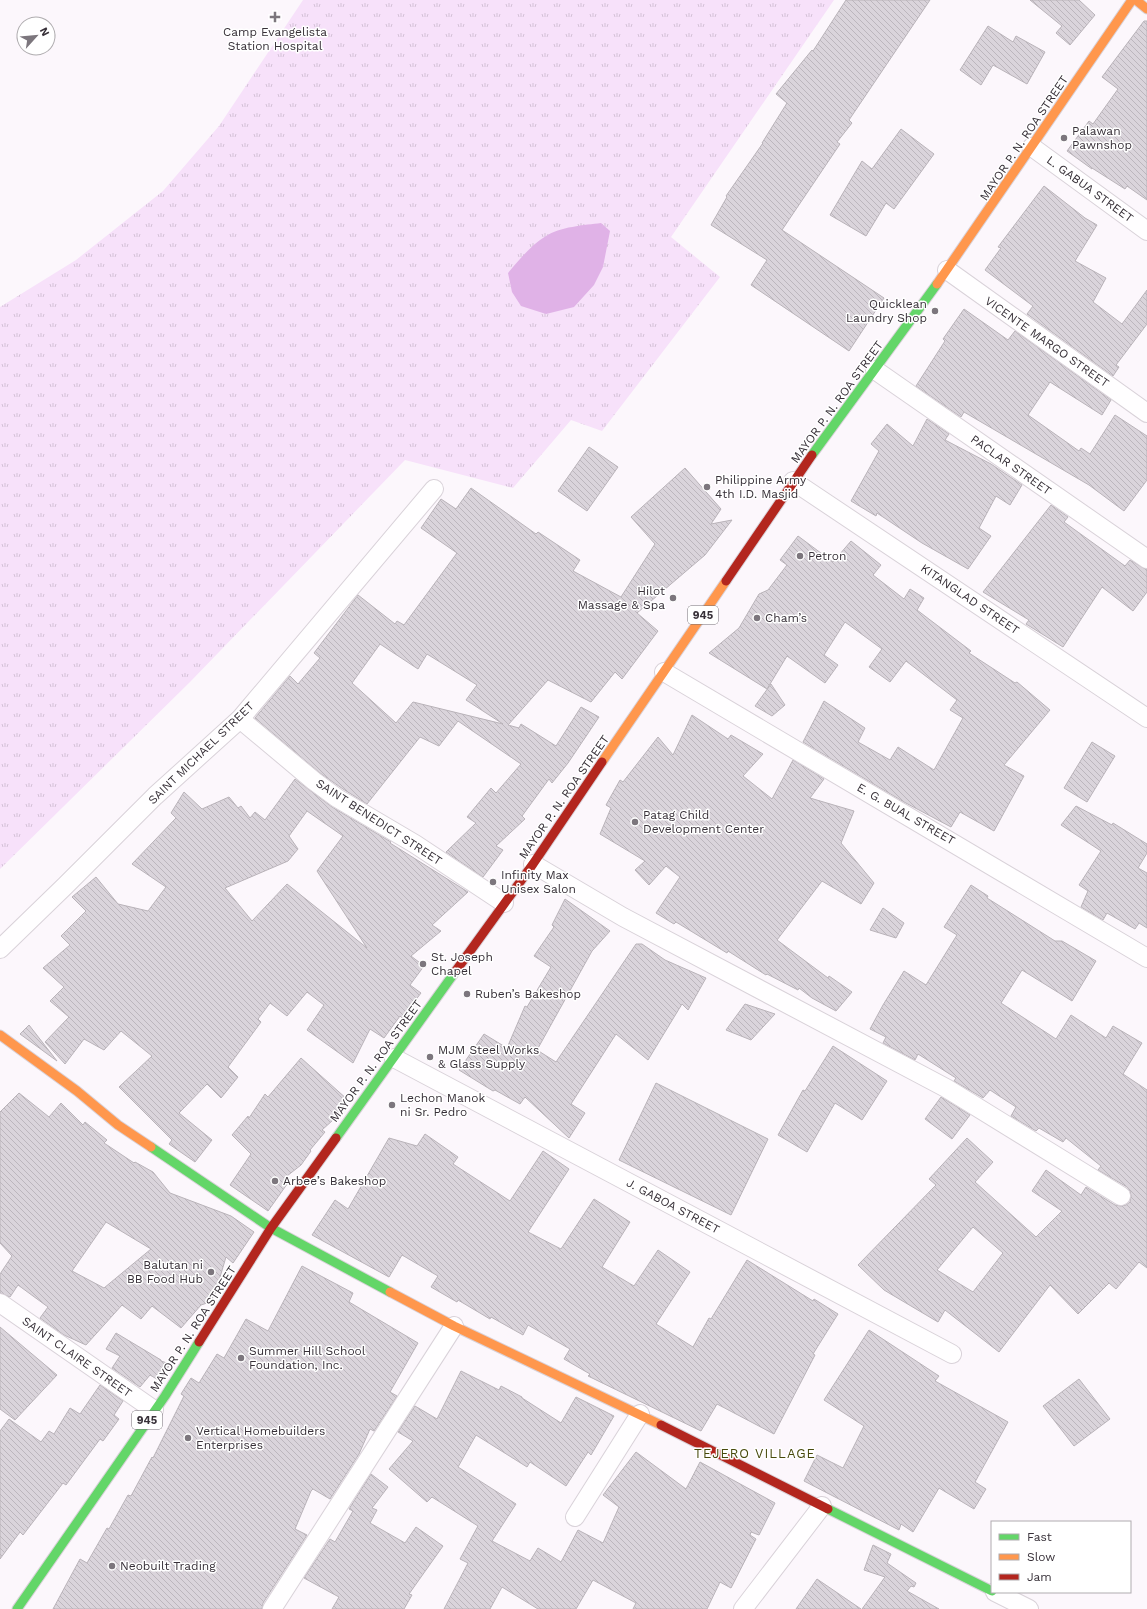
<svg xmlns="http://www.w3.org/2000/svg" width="1147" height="1609" font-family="'Work Sans',sans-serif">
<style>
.grass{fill:url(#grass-tufts)}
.water{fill:#e0b2e7}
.building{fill:url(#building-back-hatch);stroke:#b9b3b9;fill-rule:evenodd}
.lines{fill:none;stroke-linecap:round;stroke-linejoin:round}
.street-casing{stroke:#d9d2d9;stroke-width:20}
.fast-casing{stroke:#d9d2d9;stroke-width:11}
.slow-casing{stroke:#d9d2d9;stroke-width:11}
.jam-casing{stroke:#d9d2d9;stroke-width:11}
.street{stroke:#fffeff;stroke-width:18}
.fast{stroke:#63d668;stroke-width:9}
.slow{stroke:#ff974d;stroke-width:9}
.jam{stroke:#b3261e;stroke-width:9}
.poi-dot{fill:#7c767d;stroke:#fff;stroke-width:1.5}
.labels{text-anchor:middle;stroke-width:3;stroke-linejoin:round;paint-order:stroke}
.shield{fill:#fff;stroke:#736e74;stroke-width:1}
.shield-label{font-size:11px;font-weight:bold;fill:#373038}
.poi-label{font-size:12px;fill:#373038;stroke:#fff;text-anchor:start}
.street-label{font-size:12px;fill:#373038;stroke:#fff}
.neighbourhood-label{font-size:13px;letter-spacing:1px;fill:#47490b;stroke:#fff}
</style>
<defs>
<pattern id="grass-tufts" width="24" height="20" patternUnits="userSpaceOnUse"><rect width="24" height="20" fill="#f7e1fa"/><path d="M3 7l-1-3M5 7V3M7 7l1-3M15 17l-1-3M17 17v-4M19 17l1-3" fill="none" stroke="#d4c1d7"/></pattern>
<pattern id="building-back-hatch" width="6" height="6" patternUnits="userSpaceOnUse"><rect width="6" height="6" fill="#dad4db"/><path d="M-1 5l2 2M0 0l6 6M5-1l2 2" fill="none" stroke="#bcb6bd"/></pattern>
</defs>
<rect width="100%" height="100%" fill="#fcf7fc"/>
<!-- grass -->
<polygon class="grass" points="303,0 834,0 671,237 720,277 602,431 571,420 513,488 405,460 190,682 0,869 0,307 76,260 163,191 219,126"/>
<!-- water -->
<path class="water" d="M601 223 610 231 603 267 594 285 574 307 546 314 521 306 512 292 508 273C519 260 531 245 546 236 559 227 585 225 601 223Z"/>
<!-- building -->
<g class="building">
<polygon points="846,0 930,0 849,120 852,123 837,142 840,144 782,230 884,298 849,351 751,285 767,260 711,225 727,197 726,196 763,143 762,143 787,103 776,94 812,50 813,51"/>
<polygon points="1030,0 1079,0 1095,15 1070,45 1056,33 1062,26"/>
<polygon points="1144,21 1147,21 1147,200 1127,186 1125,189 1092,168 1092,169 1067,151 1089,121 1093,124 1118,89 1102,77"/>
<polygon points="988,26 1013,42 1016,36 1045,52 1027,84 993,65 981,85 960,70"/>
<polygon points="901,129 934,154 894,209 886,203 866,236 830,215 862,161 872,169"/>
<polygon points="1044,186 1085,218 1097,225 1075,261 1106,278 1093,302 1122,324 1147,290 1147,324 1116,365 1119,367 1113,376 1027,314 1033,306 985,270 1001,248 998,247"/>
<polygon points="964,309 1008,340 1015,331 1111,400 1102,415 1050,382 1028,415 1079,451 1081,448 1090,454 1115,415 1147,436 1147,480 1124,511 1089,485 964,412 961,417 916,386 945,341 943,339"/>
<polygon points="927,419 949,434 945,440 991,464 1022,485 1010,505 996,496 979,528 991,536 968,569 922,543 877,513 876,516 851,501 879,451 871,444 887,424 913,446"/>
<polygon points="589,447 618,467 587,511 558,491"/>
<path d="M685 468 721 509 711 524 732 520 705 555 637 613 658 631 622 679 615 672 591 702 548 680 508 725 519 728 521 724 556 746 581 707 599 717 568 763 552 783 549 779 522 816 525 819 496 846 503 850 483 877 446 852 476 823 467 817 491 788 496 793 521 764 458 721 439 746 420 737 367 804 343 789 320 773 255 718 290 676 298 684 320 658 314 653 358 595 395 624 397 621 404 625 457 553 421 528 441 499 456 509 471 488 536 534 538 532 580 560 573 571 621 597 655 544 631 517ZM380 644 418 669 427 654 477 685 466 700 503 724 413 702 396 723 352 683Z"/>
<polygon points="1051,505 1068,517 1064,522 1125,566 1130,560 1147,570 1147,592 1133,611 1102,587 1063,647 1026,624 1029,620 983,592"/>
<polygon points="798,536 833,562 851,541 881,565 873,575 904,599 910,589 924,598 917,610 971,651 969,653 1015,683 1017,682 1050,710 1004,765 1024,776 994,831 960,812 951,827 904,802 803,742 824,701 865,728 858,742 890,760 898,747 934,770 963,718 950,710 957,700 906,661 890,682 869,667 882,649 845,622 824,655 838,665 825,683 787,656 767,689 709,653 739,628 759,594 768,590 787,565 780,560"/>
<polygon points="771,684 785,705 772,716 755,706"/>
<polygon points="692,715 728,739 731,735 763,754 743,776 772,799 793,760 824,779 810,798 854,811 841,843 874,883 861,904 822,881 777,940 828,978 829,976 852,992 836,1011 812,998 799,988 798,990 767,974 766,975 728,951 727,953 676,922 674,924 656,913 680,877 666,866 649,885 635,870 645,861 600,834 611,808 606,805 620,780 623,782 658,737 673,755"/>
<polygon points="1092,742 1115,756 1087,802 1064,788"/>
<path d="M295 779 332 807 391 842 390 843 468 892 432 925 441 931 411 956 424 966 410 985 421 993 402 1018 400 1016 384 1038 370 1029 353 1063 307 1030 324 1005 307 992 287 1016 270 1003 258 1019 261 1022 228 1067 238 1077 221 1098 207 1084 179 1113 212 1140 195 1162 169 1144 172 1140 119 1087 152 1056 121 1031 104 1050 84 1039 65 1064 45 1042 69 1017 50 1001 64 987 43 968 70 945 61 936 86 911 72 897 96 877 118 904 148 911 166 887 132 864 176 818 171 813 184 792 202 809 229 797 238 808 241 806 250 818 255 812 265 820ZM307 811 343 836 317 871 367 948 287 884 252 921 225 888 288 861 298 849 289 836Z"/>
<polygon points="1076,806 1112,825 1113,823 1147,844 1147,853 1138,868 1147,873 1147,928 1139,923 1135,929 1107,913 1103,920 1081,907 1088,891 1079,885 1101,851 1061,825"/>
<path d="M971 885 988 896 987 898 1055 941H1062L1096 961 1072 1001 1022 970 1001 1003 1056 1039 1071 1015 1106 1038 1113 1026 1142 1043 1123 1074 1147 1090V1268L1139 1262 1116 1289 1109 1283 1078 1314 1050 1285 999 1352 945 1310 938 1322 884 1290 858 1265 936 1185 929 1179 967 1138 993 1162 975 1182 1036 1237 1062 1211 1032 1191 1046 1170 1081 1195 1086 1187 1115 1205 1121 1206 1126 1205 1130 1202 1131 1196 1130 1191 1127 1187 1098 1170 1101 1166 1066 1138 1063 1142 1039 1128 1036 1131 1011 1116 1016 1107 990 1090 983 1098 954 1081 956 1078 918 1054 915 1060 883 1043 886 1037 870 1029 883 1005 904 971 926 985 957 935 944 927ZM973 1227 1003 1253 973 1292 937 1270Z"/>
<polygon points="565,899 610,931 592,951 537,1050 556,1062 636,944 642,944 665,960 706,978 688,1010 682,1004 648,1060 616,1034 571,1104 585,1113 569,1138 525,1097 520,1104 495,1090 493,1091 459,1070 484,1034 507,1048 525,1006 527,1007 551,967 534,956 554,927 552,925"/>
<polygon points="883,908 904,923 896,938 870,930"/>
<polygon points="745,1004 775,1014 751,1040 726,1030"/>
<polygon points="29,1025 57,1061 20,1034"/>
<polygon points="833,1046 887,1081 862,1120 835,1103 807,1152 778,1135 803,1090 805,1091"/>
<polygon points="301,1058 348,1100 333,1120 322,1130 325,1132 310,1150 311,1151 301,1165 287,1176 290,1180 268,1211 230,1185 251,1154 232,1135 248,1116 249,1118 265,1094 268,1097"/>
<polygon points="656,1083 768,1139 731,1215 619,1160"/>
<path d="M19 1093 49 1117 61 1103 83 1125 85 1122 107 1140 104 1143 134 1163 135 1162 153 1172 170 1193 231 1216 254 1232 233 1263 226 1257 215 1294 210 1302 201 1305 181 1328 152 1306 141 1319 122 1305 86 1345 64 1335 40 1318 48 1307 18 1285 10 1297 0 1293V1274L12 1256 0 1243V1112ZM106 1222 151 1249 104 1288 72 1271Z"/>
<polygon points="941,1097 970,1115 952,1139 925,1119"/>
<polygon points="425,1134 458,1157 453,1164 510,1201 543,1151 569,1169 528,1232 561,1249 594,1199 630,1222 602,1267 634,1286 658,1250 690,1272 656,1324 693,1347 709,1318 711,1319 747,1260 813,1301 814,1299 838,1314 813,1354 815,1355 774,1434 717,1404 701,1431 588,1376 590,1374 564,1359 570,1349 528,1325 523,1335 491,1317 490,1319 458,1300 457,1302 431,1287 438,1276 402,1255 389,1277 312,1235 335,1200 348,1209 389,1138 417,1146"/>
<polygon points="302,1266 353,1293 349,1302 418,1343 390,1392 397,1396 374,1431 370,1429 359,1454 330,1499 313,1489 311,1491 295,1529 307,1535 263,1603 262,1609 53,1609 80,1559 87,1563 107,1528 109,1529 128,1495 131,1496 152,1457 153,1458 184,1396 181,1394 191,1378 199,1383 217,1354 224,1358 246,1319 268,1331"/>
<polygon points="0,1327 57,1375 15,1420 0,1409"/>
<polygon points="869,1330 939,1376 935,1381 1008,1422 975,1482 986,1489 974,1509 939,1488 913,1532 901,1524 899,1530 804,1481 817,1455 843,1468 864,1426 824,1400"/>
<polygon points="116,1333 161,1360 161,1361 170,1364 160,1381 150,1375 140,1387 112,1368 120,1356 106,1349"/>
<polygon points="461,1371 499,1390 501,1386 522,1397 522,1398 561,1423 576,1397 614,1416 591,1455 588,1452 566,1486 530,1462 527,1467 476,1435 458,1467 516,1504 492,1541 530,1561 538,1548 561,1562 578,1530 603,1543 619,1507 603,1495 636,1452 686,1489 700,1462 775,1503 759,1535 751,1532 750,1535 756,1539 731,1588 720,1582 707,1609 633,1609 636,1603 593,1580 576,1609 538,1609 502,1587 490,1609 444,1609 468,1563 460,1559 478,1526 432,1497 427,1502 389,1469 413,1441 398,1432 415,1406 437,1419"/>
<polygon points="1079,1379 1110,1419 1074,1446 1043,1406"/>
<polygon points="100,1385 123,1401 114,1415 119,1419 103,1441 100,1439 66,1485 63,1483 23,1535 20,1532 0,1559 0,1431 9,1419 41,1442 49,1431 54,1434 70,1408 80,1414"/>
<polygon points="371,1474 388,1487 372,1508 377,1510 370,1523 405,1543 416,1527 443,1546 409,1594 412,1595 404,1609 332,1609 339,1597 304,1578 330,1539 335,1542 353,1511 349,1509"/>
<polygon points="873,1545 891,1554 887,1563 916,1583 914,1587 911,1586 907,1591 939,1609 862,1609 885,1577 864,1570"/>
<polygon points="817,1579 861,1609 796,1609"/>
</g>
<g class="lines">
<!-- street casing -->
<g class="street-casing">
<g id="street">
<polyline points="1032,147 1147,231"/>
<polyline points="947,270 1147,413"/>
<polyline points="875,370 1147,559"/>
<polyline points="793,481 1147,718"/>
<polyline points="664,672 1147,958"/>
<polyline points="240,719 314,781 337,798 415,844 504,903"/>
<polyline points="533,864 623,917 946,1088 1121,1196"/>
<polyline points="0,949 65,886 155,796 240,719 434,489"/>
<polyline points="394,1058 952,1354"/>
<polyline points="0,1303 154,1410"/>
<polyline points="575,1517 640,1414"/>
<polyline points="995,1592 1029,1609"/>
<polyline points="272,1609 454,1326"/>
<polyline points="743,1609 822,1506"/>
</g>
</g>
<!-- fast casing -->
<g class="fast-casing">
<g id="fast">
<polyline points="812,455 937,284"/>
<polyline points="336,1138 455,972"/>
<polyline points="151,1147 271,1228 390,1292"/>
<polyline points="828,1509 992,1591"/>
<polyline points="17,1609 165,1396 199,1342"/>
</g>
</g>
<!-- slow casing -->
<g class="slow-casing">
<g id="slow">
<polyline points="1136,0 1147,9"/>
<polyline points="937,284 1132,0"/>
<polyline points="602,762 726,581"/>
<polyline points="0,1035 77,1091 118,1125 151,1147"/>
<polyline points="390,1292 454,1326 661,1425"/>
</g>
</g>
<!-- jam casing -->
<g class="jam-casing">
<g id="jam">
<polyline points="726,581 812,455"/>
<polyline points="455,972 533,864 602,762"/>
<polyline points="199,1342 271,1228 336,1138"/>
<polyline points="661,1425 828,1509"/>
</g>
</g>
<!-- street -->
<use href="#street" class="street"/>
<!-- fast -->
<use href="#fast" class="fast"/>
<!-- slow -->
<use href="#slow" class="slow"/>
<!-- jam -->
<use href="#jam" class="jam"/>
</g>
<!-- markers -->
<g class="poi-dot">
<path d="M273 11h4v4h4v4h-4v4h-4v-4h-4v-4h4z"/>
<circle cx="1064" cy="138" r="4"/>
<circle cx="935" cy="311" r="4"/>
<circle cx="707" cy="487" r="4"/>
<circle cx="800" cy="556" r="4"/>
<circle cx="673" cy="598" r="4"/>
<circle cx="757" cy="618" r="4"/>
<circle cx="635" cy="822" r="4"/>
<circle cx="493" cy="882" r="4"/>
<circle cx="423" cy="964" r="4"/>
<circle cx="467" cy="994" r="4"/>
<circle cx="430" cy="1057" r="4"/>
<circle cx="392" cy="1105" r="4"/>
<circle cx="275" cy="1181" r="4"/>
<circle cx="211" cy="1272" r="4"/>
<circle cx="241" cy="1358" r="4"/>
<circle cx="188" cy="1438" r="4"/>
<circle cx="112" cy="1566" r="4"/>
</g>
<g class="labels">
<!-- shield labels -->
<g class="shield">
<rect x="688" y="606" width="30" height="18" rx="3"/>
<rect x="132" y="1411" width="30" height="18" rx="3"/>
</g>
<g class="shield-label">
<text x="703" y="619">945</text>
<text x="147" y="1424">945</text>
</g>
<!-- poi labels -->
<g class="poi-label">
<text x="275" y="36" text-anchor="middle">Camp Evangelista<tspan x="275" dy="14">Station Hospital</tspan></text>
<text x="1072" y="135">Palawan<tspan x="1072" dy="14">Pawnshop</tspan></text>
<text x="927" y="308" text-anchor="end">Quicklean<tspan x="927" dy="14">Laundry Shop</tspan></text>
<text x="715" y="484">Philippine Army<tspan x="715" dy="14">4th I.D. Masjid</tspan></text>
<text x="808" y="560">Petron</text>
<text x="665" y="595" text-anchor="end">Hilot<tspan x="665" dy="14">Massage &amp; Spa</tspan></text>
<text x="765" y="622">Cham’s</text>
<text x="643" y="819">Patag Child<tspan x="643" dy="14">Development Center</tspan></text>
<text x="501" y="879">Infinity Max<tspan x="501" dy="14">Unisex Salon</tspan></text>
<text x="431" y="961">St. Joseph<tspan x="431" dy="14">Chapel</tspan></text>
<text x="475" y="998">Ruben’s Bakeshop</text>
<text x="438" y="1054">MJM Steel Works<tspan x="438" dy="14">&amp; Glass Supply</tspan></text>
<text x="400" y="1102">Lechon Manok<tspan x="400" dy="14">ni Sr. Pedro</tspan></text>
<text x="283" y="1185">Arbee’s Bakeshop</text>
<text x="203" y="1269" text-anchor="end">Balutan ni<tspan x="203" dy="14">BB Food Hub</tspan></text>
<text x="249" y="1355">Summer Hill School<tspan x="249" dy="14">Foundation, Inc.</tspan></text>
<text x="196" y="1435">Vertical Homebuilders<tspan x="196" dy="14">Enterprises</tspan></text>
<text x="120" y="1570">Neobuilt Trading</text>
</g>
<!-- street labels -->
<g class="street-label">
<text transform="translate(1024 138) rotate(-56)" y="4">MAYOR P. N. ROA STREET</text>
<text transform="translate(1090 189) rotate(36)" y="4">L. GABUA STREET</text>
<text transform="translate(1047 342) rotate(35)" y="4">VICENTE MARGO STREET</text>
<text transform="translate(837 402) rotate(-54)" y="4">MAYOR P. N. ROA STREET</text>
<text transform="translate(1011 465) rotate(35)" y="4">PACLAR STREET</text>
<text transform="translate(970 599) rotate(34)" y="4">KITANGLAD STREET</text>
<text transform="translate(201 753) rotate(-44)" y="4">SAINT MICHAEL STREET</text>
<text transform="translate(564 797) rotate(-55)" y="4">MAYOR P. N. ROA STREET</text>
<text transform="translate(906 814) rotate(30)" y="4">E. G. BUAL STREET</text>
<text transform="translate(379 822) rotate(33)" y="4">SAINT BENEDICT STREET</text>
<text transform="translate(376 1061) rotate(-54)" y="4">MAYOR P. N. ROA STREET</text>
<text transform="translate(673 1206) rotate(28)" y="4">J. GABOA STREET</text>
<text transform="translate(193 1329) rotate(-57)" y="4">MAYOR P. N. ROA STREET</text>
<text transform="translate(77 1357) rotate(35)" y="4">SAINT CLAIRE STREET</text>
</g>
<!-- neighbourhood labels -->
<g class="neighbourhood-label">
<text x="755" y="1458">TEJERO VILLAGE</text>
</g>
</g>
<!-- legend -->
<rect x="991" y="1521" width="140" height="72" fill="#ffffff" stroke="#afacaf"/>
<rect x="999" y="1534" width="20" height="6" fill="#63d668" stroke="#afacaf"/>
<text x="1027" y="1541" font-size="12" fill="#373038">Fast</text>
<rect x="999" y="1554" width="20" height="6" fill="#ff974d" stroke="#afacaf"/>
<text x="1027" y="1561" font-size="12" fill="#373038">Slow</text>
<rect x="999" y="1574" width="20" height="6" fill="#b3261e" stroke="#afacaf"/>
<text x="1027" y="1581" font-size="12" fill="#373038">Jam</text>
<!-- north arrow -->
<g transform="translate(36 36) rotate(63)"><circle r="19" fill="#ffffff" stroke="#afacaf"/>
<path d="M0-3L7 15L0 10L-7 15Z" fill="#7c767d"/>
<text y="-6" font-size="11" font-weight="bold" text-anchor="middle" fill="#373038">N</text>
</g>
</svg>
